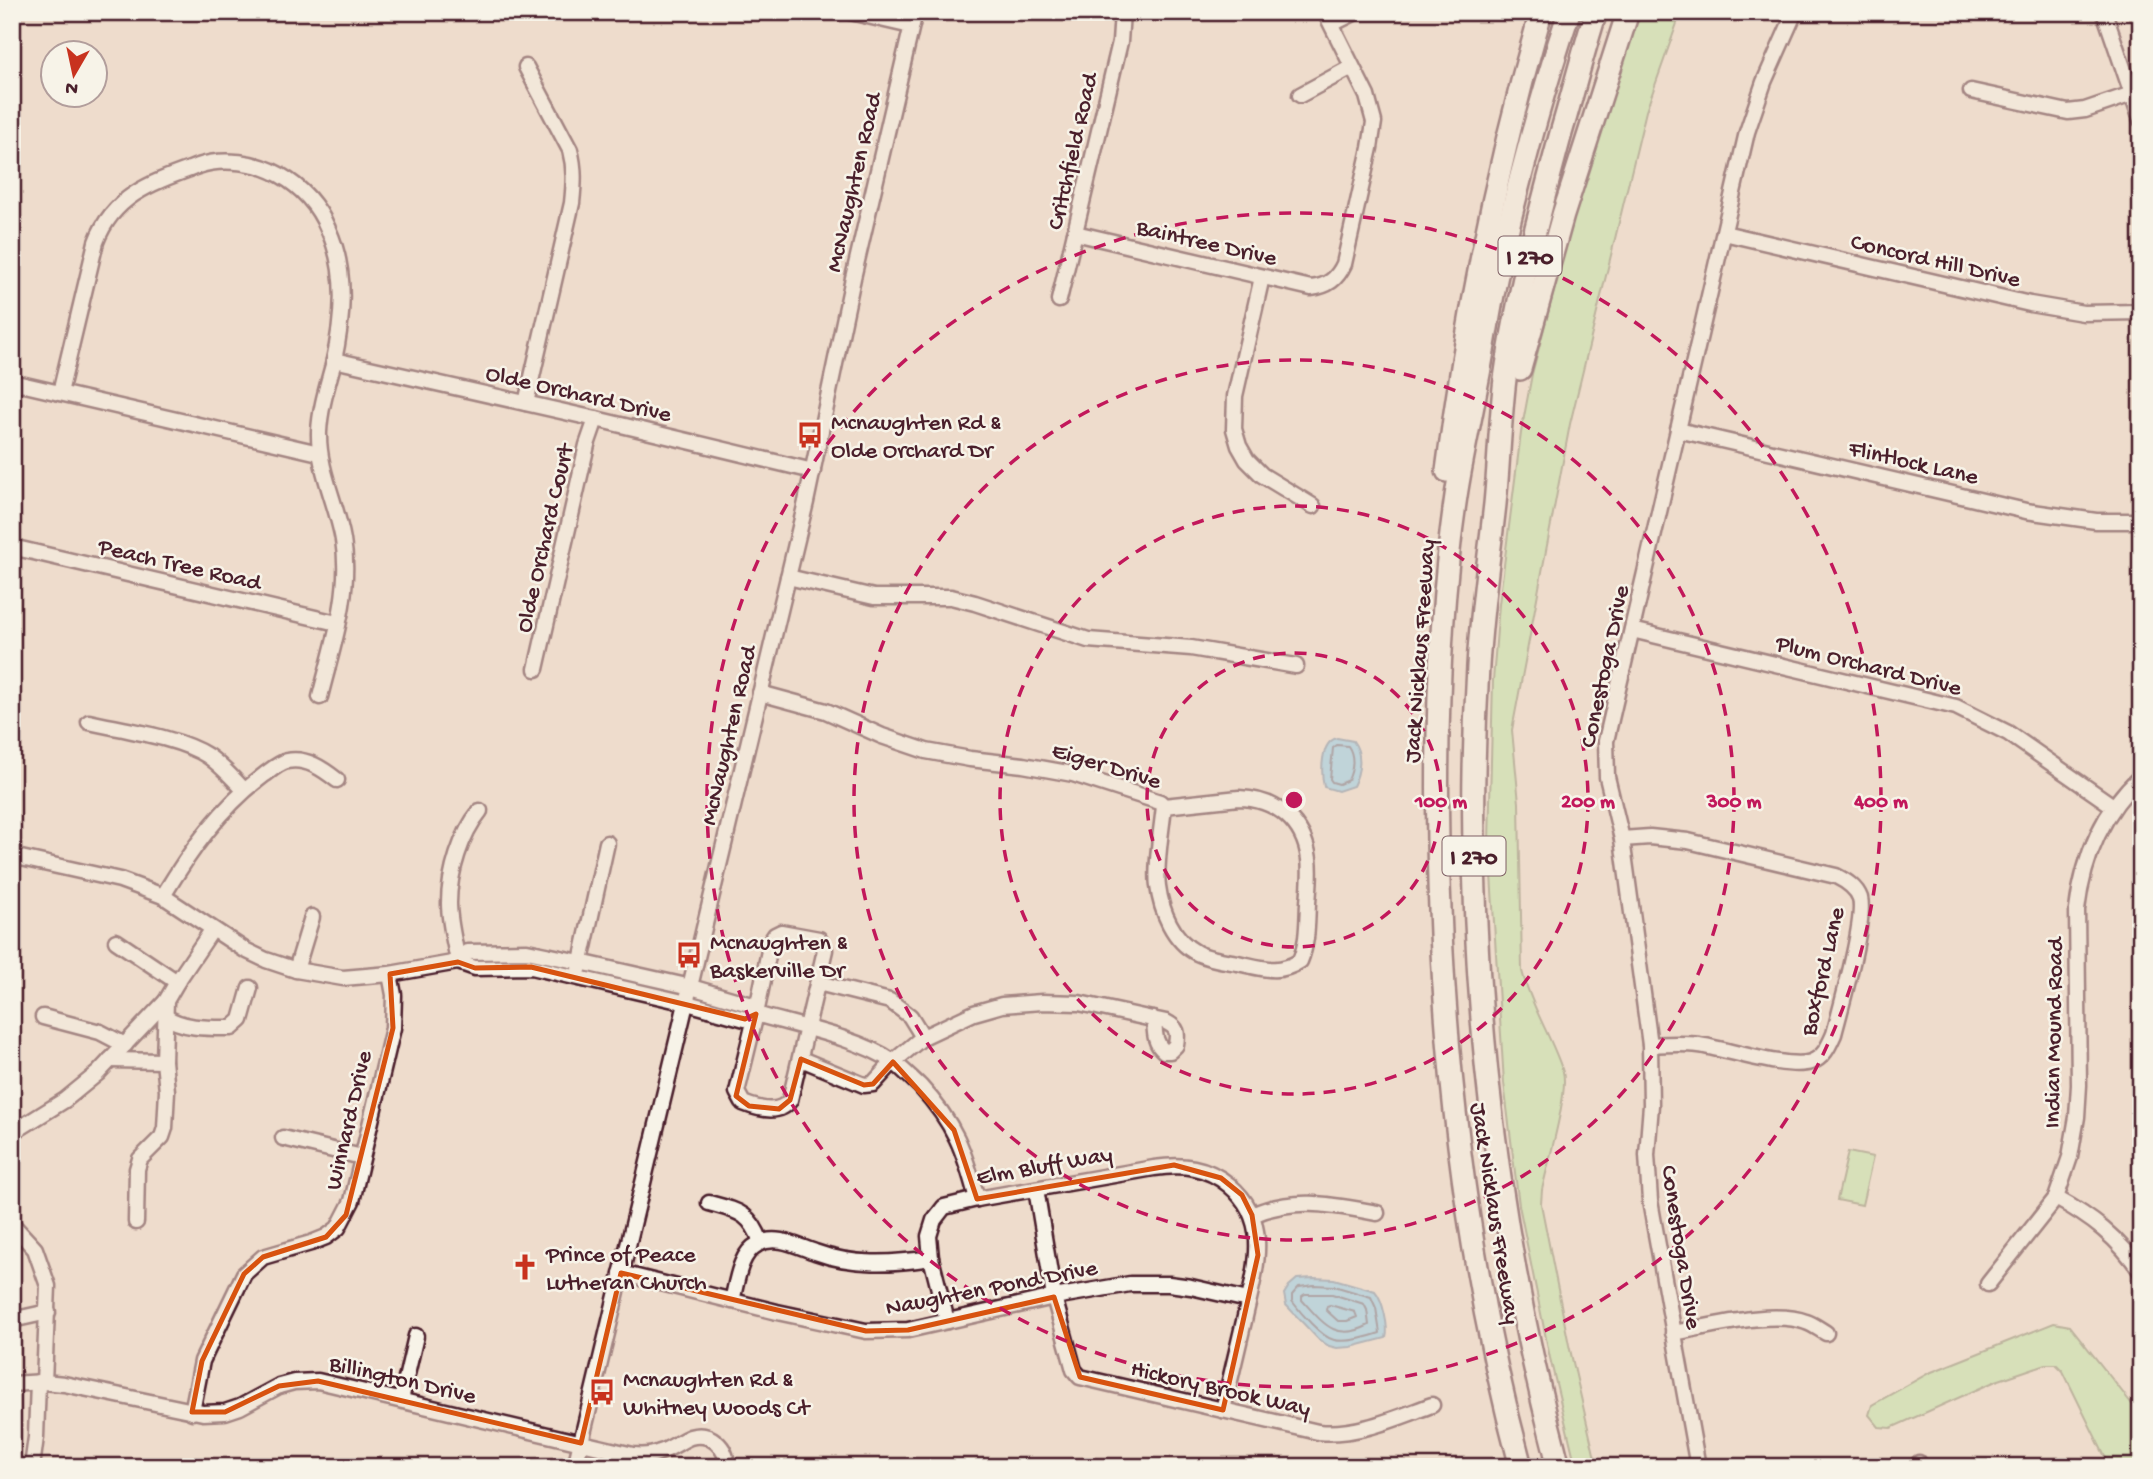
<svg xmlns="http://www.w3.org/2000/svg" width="2153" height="1479" font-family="'Gochi Hand',sans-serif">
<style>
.green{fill:#bae5a2;stroke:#828266;stroke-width:2}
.water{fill:#88c9e9;stroke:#6f859d;stroke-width:2}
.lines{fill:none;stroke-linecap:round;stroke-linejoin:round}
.shore{stroke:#636377;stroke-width:2}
.minor-casing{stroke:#4a1f2b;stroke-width:19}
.highway-casing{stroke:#4a1f2b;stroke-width:26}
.minor{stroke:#f7f3e8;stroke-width:14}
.highway{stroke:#f7f3e8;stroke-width:21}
.marked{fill:none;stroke:#d8530f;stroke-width:5;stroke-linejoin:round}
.ring{fill:none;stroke:#c2185b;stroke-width:3.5;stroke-dasharray:12 9}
.labels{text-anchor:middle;stroke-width:5;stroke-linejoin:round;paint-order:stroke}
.shield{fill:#f7f3e8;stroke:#7e5f64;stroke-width:2}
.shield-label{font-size:23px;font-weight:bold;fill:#4a1f2b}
.street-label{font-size:24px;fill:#4a1f2b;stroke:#f7f3e8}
.poi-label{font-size:24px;fill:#4a1f2b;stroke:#f7f3e8;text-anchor:start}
.centre{fill:#c2185b;stroke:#f7f3e8;stroke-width:3.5}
.ring-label{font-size:21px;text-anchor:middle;font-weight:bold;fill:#c2185b;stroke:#f7f3e8;stroke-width:5;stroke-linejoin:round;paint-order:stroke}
</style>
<rect width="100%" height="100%" fill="#eedccc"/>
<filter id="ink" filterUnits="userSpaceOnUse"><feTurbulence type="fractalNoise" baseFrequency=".0143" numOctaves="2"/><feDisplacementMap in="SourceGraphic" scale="14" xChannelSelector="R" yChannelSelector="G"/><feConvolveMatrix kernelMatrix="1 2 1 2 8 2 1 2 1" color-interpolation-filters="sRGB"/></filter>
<g filter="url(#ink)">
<!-- green -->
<g class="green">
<path d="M1641 12H1681L1646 111 1570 424 1512 730 1519 803 1522 971C1531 1007 1552 1037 1563 1072 1569 1092 1547 1166 1542 1190L1541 1204 1569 1345 1597 1467H1576L1550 1358 1519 1205 1504 1083 1489 842 1493 681 1499 604 1521 433 1532 374 1575 211 1631 33Z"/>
<polygon points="1848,1152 1873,1157 1862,1205 1837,1200"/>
<polygon points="2054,1323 2070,1326 2135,1408 2141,1420 2141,1467 2110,1467 2063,1371 2056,1364 2046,1364 1996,1381 1891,1428 1879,1427 1869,1415 1872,1405 1929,1373"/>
</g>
<!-- water -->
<g class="water">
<path d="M1337 738 1353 741C1363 754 1360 772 1353 786L1338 791 1324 787C1321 773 1320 742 1337 738Z"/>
<path d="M1314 1278 1334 1279 1375 1291C1383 1300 1389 1328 1386 1338L1351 1347 1337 1348 1329 1346 1318 1339 1286 1305 1284 1294 1289 1286 1297 1279Z"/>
</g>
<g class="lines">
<!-- shore -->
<g class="shore">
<path d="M1337 745 1348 746C1355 756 1353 770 1348 780L1339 784 1332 782 1330 779 1333 748Z"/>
<path d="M1314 1285 1334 1286 1371 1297 1376 1308 1380 1333C1368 1337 1347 1343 1334 1340 1321 1337 1300 1312 1292 1301V1295L1299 1287Z"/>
<path d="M1305 1294H1332L1364 1304 1367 1310 1369 1325C1336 1343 1323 1323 1302 1300V1296Z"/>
<polygon points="1330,1305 1355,1312 1357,1317 1347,1321 1338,1321 1326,1310 1327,1306"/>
</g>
<!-- minor casing -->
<g class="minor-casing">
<g id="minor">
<polyline points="850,12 911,26"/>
<polyline points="2104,12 2141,120"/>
<polyline points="1332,24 1356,12"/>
<polyline points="1971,91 2068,112 2085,110 2132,94"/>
<polyline points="1300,95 1352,67"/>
<path d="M1075 233 1311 288C1328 286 1337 279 1344 264L1370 148 1374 122 1367 96 1325 12"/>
<polyline points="1724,233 2030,304 2083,313 2141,312"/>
<polyline points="1262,277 1235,396 1234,429 1239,446 1247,460 1262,475 1313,506"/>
<polyline points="1059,300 1120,42 1122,12"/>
<polyline points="334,360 596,419 813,471"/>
<polyline points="12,382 319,453"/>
<path d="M60 393 96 242C114 194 154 182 198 166 223 157 257 162 280 175 303 188 318 205 328 229 348 272 343 320 333 365 327 387 320 409 319 432 318 470 337 504 343 540 352 592 332 648 320 697"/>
<path d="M526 403 572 203C574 184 575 168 570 150L526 67"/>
<polyline points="1678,430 2026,511 2096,521 2141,521"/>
<polyline points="12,547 337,623"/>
<polyline points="788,577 874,597 951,597 975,603 1088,640 1191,648 1296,666"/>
<polyline points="1632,630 1956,707 2008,733 2113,806"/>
<polyline points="536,669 587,445 596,419"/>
<path d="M760 693 826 711 882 736 926 751 970 759 1023 765 1073 774 1160 802 1164 806 1239 798C1277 799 1304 822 1309 859 1311 873 1309 889 1308 903 1307 923 1308 942 1300 961 1279 975 1262 968 1238 963 1225 961 1209 959 1197 953 1173 941 1161 910 1158 886 1155 865 1162 828 1164 806"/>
<path d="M89 722C124 730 179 737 208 756 222 766 233 778 244 790"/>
<path d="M1622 839 1650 837 1688 841 1836 876C1846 881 1856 887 1860 898 1866 920 1841 1007 1834 1034 1829 1045 1824 1058 1811 1062 1788 1070 1726 1049 1699 1045 1683 1043 1667 1044 1650 1045"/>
<path d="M12 856 120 880 139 887 163 896 245 950 266 960 296 970 343 978 390 974 458 962 475 968 531 967 687 1003 745 1019 756 1014C797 1026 858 1038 892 1061 902 1068 911 1078 920 1086 955 1124 964 1150 977 1199"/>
<path d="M163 896C190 851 221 807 264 775 271 770 279 763 287 761 306 757 323 769 337 780"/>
<path d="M781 932 819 939 825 950 790 1100C780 1115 758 1109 743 1103L737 1092 756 1014 771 941 775 935Z"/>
<polyline points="116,941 177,982"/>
<polyline points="458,962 467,952 527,951 580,962 691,987 749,1004 756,1014"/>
<path d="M458 962C455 943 449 923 449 903 449 873 461 834 480 811"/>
<polyline points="296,970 312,917"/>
<polyline points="579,970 607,843"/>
<polyline points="818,983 890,1001 910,1016 923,1037"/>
<path d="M165 1016C182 1029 210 1028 232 1028L241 1020 250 988"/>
<polyline points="43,1017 100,1032 125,1045"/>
<path d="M801 1059 864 1085 873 1084 893 1062 923 1037 974 1013 1002 1005 1042 1002 1079 1003 1166 1022C1178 1028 1178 1033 1176 1045L1170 1051H1164C1154 1043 1155 1032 1154 1019"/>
<polyline points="110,1060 164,1061"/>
<polyline points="20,1128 65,1100 98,1073 166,1001"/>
<polyline points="283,1138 362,1157"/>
<path d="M1036 1189 1054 1297 1074 1370 1080 1377 1318 1432C1357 1436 1396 1418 1432 1405"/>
<path d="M2056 1198C2091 1217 2119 1238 2141 1272"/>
<path d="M709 1203C738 1211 750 1212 761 1242"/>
<path d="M1252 1215C1295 1196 1333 1205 1377 1213"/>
<polyline points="136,1222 137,1169 140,1159 162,1137 165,1128 167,1091 164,1061 166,1001 177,982 212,930"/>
<polyline points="12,1224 35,1249 48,1286 44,1382"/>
<polyline points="621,1273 777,1312 866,1331 908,1330 1054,1297 1130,1284 1169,1284 1191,1287 1248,1300"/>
<path d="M1988 1284 2056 1198 2070 1157 2077 1117 2079 1085 2077 910C2083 858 2102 812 2141 776"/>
<path d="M732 1301C737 1282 739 1254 758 1244 776 1234 797 1246 815 1252 853 1266 892 1264 931 1258"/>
<polyline points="12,1320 48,1312"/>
<path d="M947 1321 931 1258 929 1236 934 1220 944 1207 977 1199 1154 1168C1183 1164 1206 1166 1229 1185 1274 1222 1254 1274 1244 1321 1237 1351 1230 1380 1223 1410"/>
<path d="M1673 1333C1708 1327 1774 1309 1806 1322 1813 1324 1819 1329 1826 1333"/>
<path d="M12 1384 44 1382 64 1384 203 1413 225 1412 240 1407 279 1386 294 1382 318 1381 633 1455C642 1456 651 1456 660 1452 671 1449 680 1441 690 1437 711 1431 727 1447 727 1467"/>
<polyline points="401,1400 416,1336"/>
<polyline points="192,1412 202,1361 244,1274 263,1257 311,1243 326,1237 338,1228 352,1201 393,1028 394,995 390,974"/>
<polyline points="32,1467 36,1437 38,1382"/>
<polyline points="575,1467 806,502 853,278 915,12"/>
<polyline points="1698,1467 1650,1201 1647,1155 1651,1105 1650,1045 1622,839 1607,777 1606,741 1747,132 1764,82 1795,12"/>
<polyline points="1918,1467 1919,1463"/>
</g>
</g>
<!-- highway casing -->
<g class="highway-casing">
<g id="highway">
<polyline points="1520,369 1563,215 1628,12"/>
<path d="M1447 471C1467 313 1497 165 1541 12"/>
<path d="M1521 1467C1466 1263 1442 1054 1438 843 1436 727 1439 611 1456 496 1462 457 1471 418 1478 379 1485 343 1490 306 1498 270 1518 183 1541 97 1569 12"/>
<path d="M1559 1467C1490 1207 1462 935 1478 666 1481 612 1489 558 1495 504 1499 463 1500 420 1505 379 1517 296 1539 214 1561 133 1573 93 1583 52 1596 12"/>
</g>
</g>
<!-- minor -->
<use href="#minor" class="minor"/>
<!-- highway -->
<use href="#highway" class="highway"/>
</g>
</g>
<!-- marked area -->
<path d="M0 0H2153V1479H0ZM458 962 475 968 531 967 745 1019 756 1014 736 1096 749 1106 779 1109 790 1100 801 1059 864 1085 873 1084 893 1062 954 1130 977 1199 1174 1165 1221 1178 1242 1195 1252 1215 1258 1255 1223 1410 1080 1377 1054 1297 908 1330 866 1331 621 1273 581 1443 318 1381 279 1386 225 1412H192L202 1361 244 1274 263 1257 326 1237 346 1215 393 1028 390 974Z" fill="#eedccc" fill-opacity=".55" fill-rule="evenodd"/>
<path class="marked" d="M458 962 475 968 531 967 745 1019 756 1014 736 1096 749 1106 779 1109 790 1100 801 1059 864 1085 873 1084 893 1062 954 1130 977 1199 1174 1165 1221 1178 1242 1195 1252 1215 1258 1255 1223 1410 1080 1377 1054 1297 908 1330 866 1331 621 1273 581 1443 318 1381 279 1386 225 1412H192L202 1361 244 1274 263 1257 326 1237 346 1215 393 1028 390 974Z"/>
<!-- distance rings -->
<g class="ring">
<circle cx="1294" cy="800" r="147"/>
<circle cx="1294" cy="800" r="294"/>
<circle cx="1294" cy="800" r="440"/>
<circle cx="1294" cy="800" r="587"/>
</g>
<!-- icons -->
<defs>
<g id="bus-bare" transform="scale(2.1)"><path d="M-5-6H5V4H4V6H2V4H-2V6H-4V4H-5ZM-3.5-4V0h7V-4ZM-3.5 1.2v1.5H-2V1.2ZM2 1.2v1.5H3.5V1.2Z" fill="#c8321e" stroke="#f7f3e8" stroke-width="2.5" paint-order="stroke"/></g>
<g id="church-bare" transform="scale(2.1)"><path d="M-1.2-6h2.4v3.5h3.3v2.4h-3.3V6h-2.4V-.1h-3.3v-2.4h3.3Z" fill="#c8321e" stroke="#f7f3e8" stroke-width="2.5" paint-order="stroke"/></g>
</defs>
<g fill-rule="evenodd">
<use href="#bus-bare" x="810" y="435"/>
<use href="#bus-bare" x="689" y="955"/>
<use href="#church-bare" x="525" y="1267"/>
<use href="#bus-bare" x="602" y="1392"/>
</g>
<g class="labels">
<!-- shield labels -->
<g class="shield">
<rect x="1498.5" y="236.5" width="63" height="39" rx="5"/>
<rect x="1442.5" y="836.5" width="63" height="39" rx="5"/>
</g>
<g class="shield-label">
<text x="1530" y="264">I 270</text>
<text x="1474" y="864">I 270</text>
</g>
<!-- street labels -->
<g class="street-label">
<text transform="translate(1071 151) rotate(-77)" y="8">Critchfield Road</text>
<text transform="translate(852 182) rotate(-77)" y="8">McNaughten Road</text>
<text transform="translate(1207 241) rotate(13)" y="8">Baintree Drive</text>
<text transform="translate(1936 259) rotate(13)" y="8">Concord Hill Drive</text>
<text transform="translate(579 392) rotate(13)" y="8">Olde Orchard Drive</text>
<text transform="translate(1914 461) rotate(13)" y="8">Flintlock Lane</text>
<text transform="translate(543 538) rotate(-77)" y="8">Olde Orchard Court</text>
<text transform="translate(180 563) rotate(13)" y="8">Peach Tree Road</text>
<text transform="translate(1418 651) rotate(-86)" y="8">Jack Nicklaus Freeway</text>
<text transform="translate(1869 664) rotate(14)" y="8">Plum Orchard Drive</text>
<text transform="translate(1603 666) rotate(-78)" y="8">Conestoga Drive</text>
<text transform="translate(727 735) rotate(-77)" y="8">McNaughten Road</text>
<text transform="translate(1107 764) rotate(17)" y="8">Eiger Drive</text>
<text transform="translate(1821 971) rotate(-77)" y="8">Boxford Lane</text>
<text transform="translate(2052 1033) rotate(-89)" y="8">Indian Mound Road</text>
<text transform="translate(347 1120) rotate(-77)" y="8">Winnard Drive</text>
<text transform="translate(1044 1164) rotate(-10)" y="8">Elm Bluff Way</text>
<text transform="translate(1497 1213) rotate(81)" y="8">Jack Nicklaus Freeway</text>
<text transform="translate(1683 1247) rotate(81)" y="8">Conestoga Drive</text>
<text transform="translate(991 1286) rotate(-11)" y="8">Naughten Pond Drive</text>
<text transform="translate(403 1378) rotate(13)" y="8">Billington Drive</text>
<text transform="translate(1221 1387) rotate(13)" y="8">Hickory Brook Way</text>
</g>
<!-- poi labels -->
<g class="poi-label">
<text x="831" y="429">Mcnaughten Rd &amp;<tspan x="831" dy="28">Olde Orchard Dr</tspan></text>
<text x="710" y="949">Mcnaughten &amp;<tspan x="710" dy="28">Baskerville Dr</tspan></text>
<text x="546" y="1261">Prince of Peace<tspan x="546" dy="28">Lutheran Church</tspan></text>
<text x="623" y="1386">Mcnaughten Rd &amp;<tspan x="623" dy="28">Whitney Woods Ct</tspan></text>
</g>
</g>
<circle cx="1294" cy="800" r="10" class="centre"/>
<g class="ring-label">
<text x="1441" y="807">100 m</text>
<text x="1588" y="807">200 m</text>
<text x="1734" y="807">300 m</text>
<text x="1881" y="807">400 m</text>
</g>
<!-- margin -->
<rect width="2153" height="1479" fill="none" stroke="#f7f3e8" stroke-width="42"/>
<rect x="21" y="21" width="2111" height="1437" fill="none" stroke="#4a1f2b" stroke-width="2.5" filter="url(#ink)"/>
<!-- north arrow -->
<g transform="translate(74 74) rotate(189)"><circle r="33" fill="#f7f3e8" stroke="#b29e9c" stroke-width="2"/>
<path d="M0-5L12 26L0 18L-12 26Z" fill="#c8321e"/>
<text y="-10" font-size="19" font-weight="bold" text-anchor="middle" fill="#4a1f2b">N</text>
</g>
</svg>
